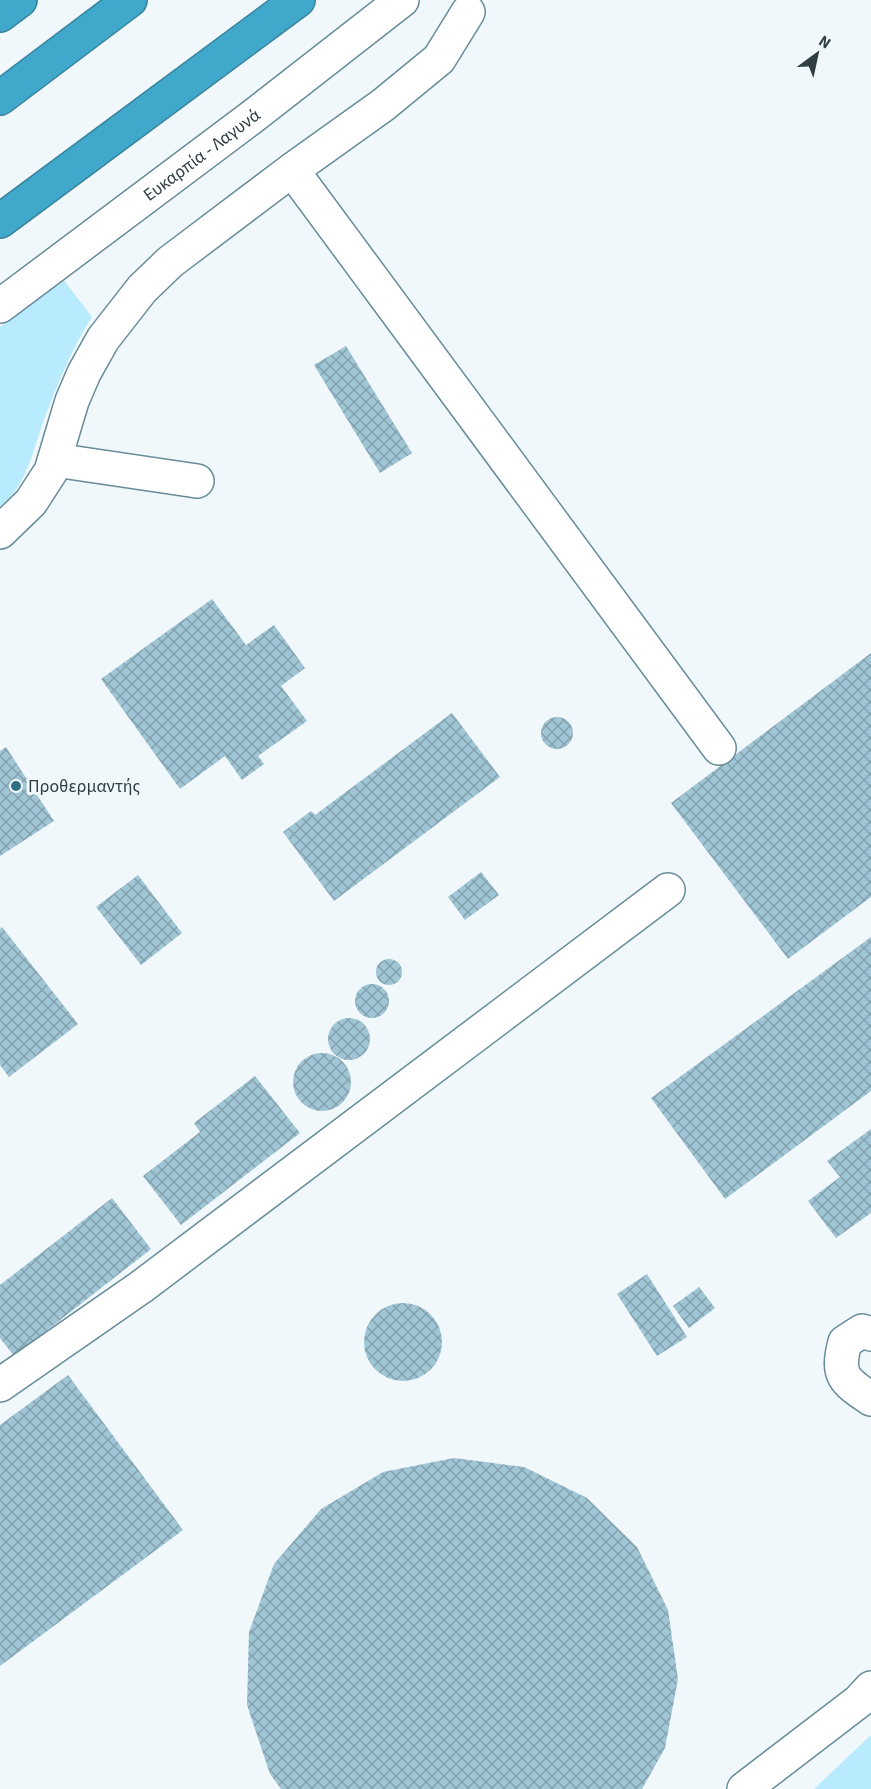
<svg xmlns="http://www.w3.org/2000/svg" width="871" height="1789" font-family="'Source Sans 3',sans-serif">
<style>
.grass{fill:#b9ebff}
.building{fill:url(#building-cross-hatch)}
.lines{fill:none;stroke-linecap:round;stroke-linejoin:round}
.minor-casing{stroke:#688c99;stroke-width:36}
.highway-casing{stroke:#39839c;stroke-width:36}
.minor{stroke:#fff;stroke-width:33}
.highway{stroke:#3fa8cb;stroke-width:33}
.poi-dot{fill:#306f84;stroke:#f0f8fb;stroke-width:2}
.labels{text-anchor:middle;stroke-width:6;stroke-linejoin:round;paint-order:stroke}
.street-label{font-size:18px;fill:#2f3f44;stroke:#f0f8fb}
.poi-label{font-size:18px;fill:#2f3f44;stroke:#f0f8fb;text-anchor:start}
</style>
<defs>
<pattern id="building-cross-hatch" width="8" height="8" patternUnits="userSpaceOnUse" patternTransform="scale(1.5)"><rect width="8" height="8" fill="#a0c5d4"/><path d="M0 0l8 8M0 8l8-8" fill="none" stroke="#83a1ae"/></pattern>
</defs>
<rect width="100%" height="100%" fill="#f0f8fb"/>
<!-- grass -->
<g class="grass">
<path d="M63 279 92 317C72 348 58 383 45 417 33 448 28 485 0 507V327Z"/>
<polygon points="871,1735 871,1789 814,1789"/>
</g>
<!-- building -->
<g class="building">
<polygon points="346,346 412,453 380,473 314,365"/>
<polygon points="212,599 246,645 274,625 305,668 281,686 307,721 258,756 264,764 242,780 225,756 180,789 101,679"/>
<polygon points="871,653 871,897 788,959 671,803"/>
<polygon points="452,713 500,777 334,901 283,832 311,811 315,815"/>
<circle cx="557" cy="733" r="16"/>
<polygon points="6,747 54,821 0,856 0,751"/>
<polygon points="481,872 499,895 465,920 448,897"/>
<polygon points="138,875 182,933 141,965 96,907"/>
<polygon points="2,927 78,1024 9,1077 0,1065 0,929"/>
<polygon points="871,937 871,1091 725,1199 651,1098"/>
<circle cx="389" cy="972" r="13"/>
<circle cx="372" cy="1001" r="17"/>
<circle cx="349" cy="1039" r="21"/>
<circle cx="322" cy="1082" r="29"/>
<polygon points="255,1076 300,1133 181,1225 143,1176 200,1132 194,1123"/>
<polygon points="871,1129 871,1213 836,1238 808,1201 840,1177 827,1161"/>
<polygon points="112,1198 151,1249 14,1356 0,1338 0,1285"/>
<polygon points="647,1274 687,1337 657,1356 617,1294"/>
<polygon points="699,1287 715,1308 689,1328 673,1306"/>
<circle cx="403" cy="1342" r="39"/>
<polygon points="68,1375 183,1530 0,1666 0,1425"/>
<polygon points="454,1458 524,1467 587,1498 637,1547 668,1610 678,1679 665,1748 642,1789 281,1789 270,1774 247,1705 249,1632 274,1564 321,1509 383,1472"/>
</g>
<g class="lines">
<!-- minor casing -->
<g class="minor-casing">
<g id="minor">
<polyline points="292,170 719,748"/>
<path id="s1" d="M0 306 252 117 402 0"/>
<polyline points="55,460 197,481"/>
<polyline points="0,532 31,502 51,471 72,401 84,373 103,339 142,289 170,262 292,170 383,105 439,59 468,12"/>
<path d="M871 1334 862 1331 845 1342C836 1376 844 1381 871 1399"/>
<polyline points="0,1385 141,1287 668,890"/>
<polyline points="744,1789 859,1701 871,1688"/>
</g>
</g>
<!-- highway casing -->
<g class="highway-casing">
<g id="highway">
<polyline points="0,15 20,0"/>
<polyline points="0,98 130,0"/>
<polyline points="0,221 298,0"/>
</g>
</g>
<!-- minor -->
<use href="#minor" class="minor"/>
<!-- highway -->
<use href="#highway" class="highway"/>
</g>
<!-- markers -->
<circle class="poi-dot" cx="16" cy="786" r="6"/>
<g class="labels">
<!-- street labels -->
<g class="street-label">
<text dy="6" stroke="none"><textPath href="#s1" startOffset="252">Ευκαρπία - Λαγυνά</textPath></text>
</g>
<!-- poi labels -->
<g class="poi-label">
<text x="28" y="792">Προθερμαντής</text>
</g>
</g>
<!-- north arrow -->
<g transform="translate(817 54) rotate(33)" stroke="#f0f8fb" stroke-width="4.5" paint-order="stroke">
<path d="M0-4.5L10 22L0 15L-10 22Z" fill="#2f3f44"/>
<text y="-9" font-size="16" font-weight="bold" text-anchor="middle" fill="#2f3f44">N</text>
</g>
</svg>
